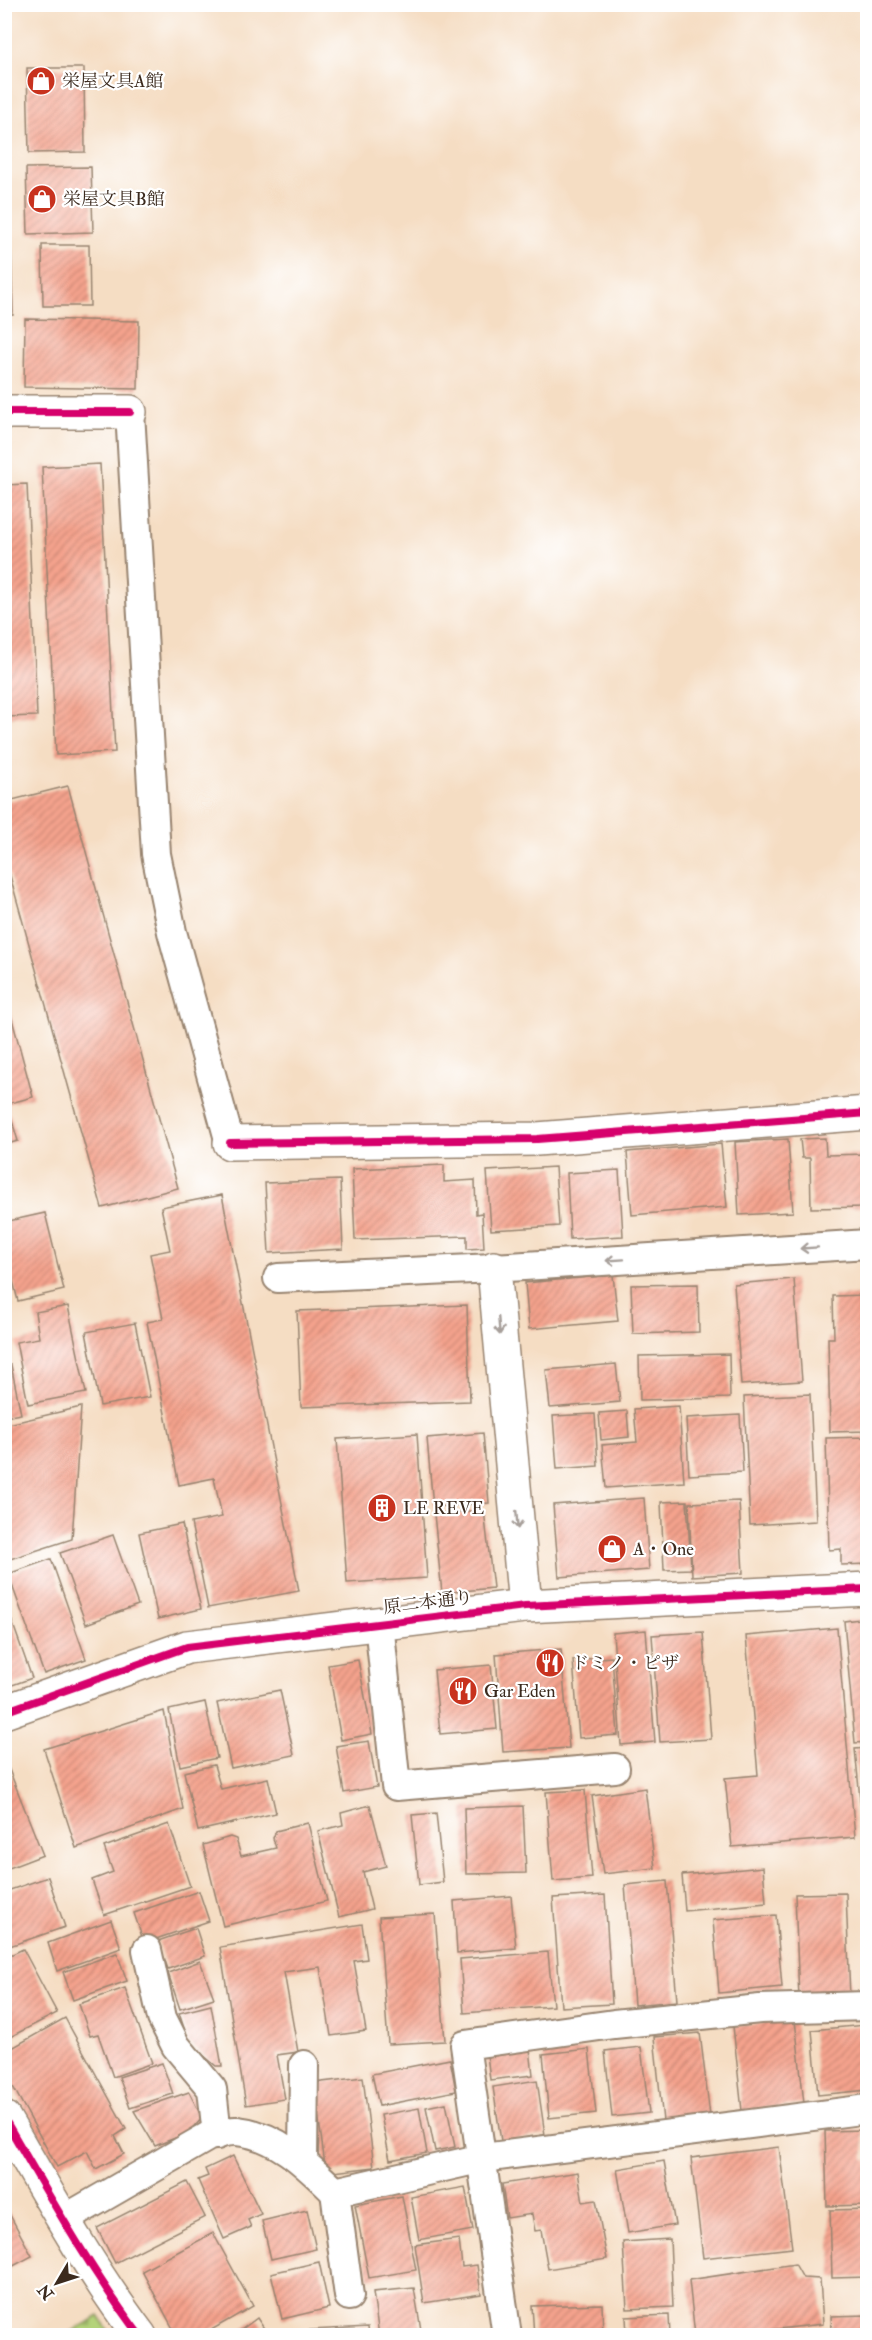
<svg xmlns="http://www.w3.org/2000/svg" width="872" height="2340" font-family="'IM FELL Double Pica','Noto Serif JP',serif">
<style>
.cemetery{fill:url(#cemetery-stones);stroke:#787e4c;stroke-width:1.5}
.building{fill:url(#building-hatch)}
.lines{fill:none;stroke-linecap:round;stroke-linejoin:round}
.lane-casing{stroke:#988470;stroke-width:32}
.street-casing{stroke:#988470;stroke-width:36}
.lane{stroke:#fff;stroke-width:28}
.street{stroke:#fff;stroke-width:33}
.cycleway-casing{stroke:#fff;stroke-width:11}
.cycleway{stroke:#d6006c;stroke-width:8}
.oneway{stroke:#a79f9a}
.labels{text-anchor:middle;stroke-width:4.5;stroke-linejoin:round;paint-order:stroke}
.poi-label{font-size:18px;fill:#3b2a1e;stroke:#fff;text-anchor:start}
.street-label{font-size:18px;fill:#3b2a1e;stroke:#fff}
</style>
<defs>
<pattern id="cemetery-stones" width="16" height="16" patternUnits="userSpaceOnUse" patternTransform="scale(1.5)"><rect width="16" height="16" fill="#b4d37a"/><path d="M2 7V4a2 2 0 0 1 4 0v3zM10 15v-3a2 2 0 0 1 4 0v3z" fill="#9cb569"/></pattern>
<pattern id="building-hatch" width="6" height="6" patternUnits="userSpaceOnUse" patternTransform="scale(1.5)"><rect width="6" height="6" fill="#f5a38d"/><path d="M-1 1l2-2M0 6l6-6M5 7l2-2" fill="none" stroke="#c88573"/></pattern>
</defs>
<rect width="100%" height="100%" fill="#fff"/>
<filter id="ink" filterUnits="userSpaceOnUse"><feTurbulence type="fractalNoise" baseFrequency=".0167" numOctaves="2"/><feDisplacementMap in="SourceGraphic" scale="12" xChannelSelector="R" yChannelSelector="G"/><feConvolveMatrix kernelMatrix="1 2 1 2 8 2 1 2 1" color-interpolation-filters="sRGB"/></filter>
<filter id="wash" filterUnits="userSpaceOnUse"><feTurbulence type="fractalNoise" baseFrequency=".008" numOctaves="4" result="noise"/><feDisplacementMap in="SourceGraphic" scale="24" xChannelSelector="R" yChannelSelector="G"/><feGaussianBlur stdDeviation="1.35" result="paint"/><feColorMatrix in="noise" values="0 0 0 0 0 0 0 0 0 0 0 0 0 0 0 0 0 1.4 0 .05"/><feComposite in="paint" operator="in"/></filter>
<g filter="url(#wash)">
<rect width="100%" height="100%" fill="#f5ddc3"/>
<!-- cemetery -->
<polygon class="cemetery" points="99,2316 111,2335 66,2335"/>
<g id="blocks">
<!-- building -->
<g class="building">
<polygon points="27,68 84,68 85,152 29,153"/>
<polygon points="91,167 93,232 28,234 26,168"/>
<polygon points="5,240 11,240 13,315 5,316"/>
<polygon points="42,245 89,245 90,306 43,306"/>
<polygon points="25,319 139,321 138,389 24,387"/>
<polygon points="100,464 115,752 56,755 42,467"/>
<polygon points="27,484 37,716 4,717 4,485"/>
<polygon points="68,786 178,1188 102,1208 4,854 4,802"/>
<polygon points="9,1008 33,1097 7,1104 18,1141 4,1145 4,1010"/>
<polygon points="825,1138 826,1155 868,1154 868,1207 811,1208 810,1158 802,1158 800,1139"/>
<polygon points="788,1139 793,1212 739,1215 735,1142"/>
<polygon points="721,1144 727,1207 632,1215 627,1152"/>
<polygon points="444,1165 444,1182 475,1180 476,1214 482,1213 484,1248 467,1249 467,1236 355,1240 352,1169"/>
<polygon points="555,1167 559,1226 491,1230 487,1171"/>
<polygon points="619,1170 623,1236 570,1239 567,1173"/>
<polygon points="340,1180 343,1249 269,1253 265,1183"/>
<polygon points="222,1195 299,1591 208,1608 191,1523 222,1517 214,1478 179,1485 147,1322 163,1319 150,1254 170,1250 161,1207"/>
<polygon points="45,1213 64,1290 18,1301 4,1244 4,1222"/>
<polygon points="613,1275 618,1321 529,1329 525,1283"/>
<polygon points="794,1279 802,1381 741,1385 734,1284"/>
<polygon points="698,1284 699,1332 633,1334 631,1285"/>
<polygon points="868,1295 868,1431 830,1432 828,1338 834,1338 833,1296"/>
<polygon points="467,1305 470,1401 301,1407 297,1311"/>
<polygon points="68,1306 86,1393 28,1404 16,1342 39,1338 35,1312"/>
<polygon points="135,1323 150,1397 100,1406 86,1332"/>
<polygon points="729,1354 730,1398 640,1400 639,1356"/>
<polygon points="616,1364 620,1402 550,1408 546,1370"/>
<polygon points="11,1365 21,1414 4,1417 4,1367"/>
<polygon points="810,1394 816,1521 750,1525 744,1397"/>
<polygon points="679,1406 684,1482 606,1488 602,1445 637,1442 634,1409"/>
<polygon points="81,1407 72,1539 4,1561 4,1425"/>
<polygon points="627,1411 629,1437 601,1440 599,1413"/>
<polygon points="595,1414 598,1466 557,1469 553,1416"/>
<polygon points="740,1415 743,1472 689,1475 686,1418"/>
<polygon points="483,1433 489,1503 433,1507 427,1438"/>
<polygon points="417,1434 427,1578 347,1583 337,1439"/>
<polygon points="868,1437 868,1564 841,1565 841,1549 829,1550 826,1438"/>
<polygon points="644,1498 649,1570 559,1577 553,1505"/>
<polygon points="687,1501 691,1569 664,1570 661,1502"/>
<polygon points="739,1501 743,1573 692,1576 689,1503"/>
<polygon points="484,1510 493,1588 442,1593 434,1514"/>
<polygon points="182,1524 201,1609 158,1619 139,1533"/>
<polygon points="113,1535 138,1605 86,1624 60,1553"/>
<polygon points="51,1559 86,1659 44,1674 8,1574"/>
<polygon points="8,1610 32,1678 4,1688 4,1611"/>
<polygon points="868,1618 868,1742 855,1743 844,1621"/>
<polygon points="837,1628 855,1837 732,1847 725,1778 758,1775 746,1636"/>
<polygon points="646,1630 655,1742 621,1745 613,1633"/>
<polygon points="703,1632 711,1739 660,1742 652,1635"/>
<polygon points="561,1649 569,1748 503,1752 496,1654"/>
<polygon points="612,1657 618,1735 579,1738 573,1660"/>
<polygon points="358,1660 372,1734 341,1740 328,1665"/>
<polygon points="491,1665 497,1729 440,1734 434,1670"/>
<polygon points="280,1690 294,1755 231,1768 217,1703"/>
<polygon points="205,1702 217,1758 180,1766 169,1710"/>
<polygon points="164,1711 183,1809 76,1848 44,1749"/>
<polygon points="369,1741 377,1787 344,1793 336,1746"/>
<polygon points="868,1748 868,1847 865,1848 855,1749"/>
<polygon points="6,1762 43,1855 4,1870 4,1763"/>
<polygon points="214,1765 221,1789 268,1778 276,1813 198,1831 184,1772"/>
<polygon points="645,1788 655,1868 603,1874 592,1796"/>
<polygon points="585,1790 592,1878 553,1881 546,1792"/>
<polygon points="370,1805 386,1866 363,1872 372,1909 339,1917 318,1831 343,1825 341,1813"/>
<polygon points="523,1806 526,1873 466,1874 464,1808"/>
<polygon points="436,1813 443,1882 419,1885 412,1815"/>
<polygon points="308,1823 327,1901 223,1926 203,1845 230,1837 236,1839 241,1856 276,1848 273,1838 276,1831"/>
<polygon points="169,1824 190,1886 104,1915 92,1880 113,1872 104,1847"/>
<polygon points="763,1867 766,1903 685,1911 682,1875"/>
<polygon points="48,1877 65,1927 4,1948 4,1892"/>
<polygon points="667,1881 677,2001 634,2005 625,1885"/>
<polygon points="199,1891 209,1921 144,1943 134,1913"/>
<polygon points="846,1893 850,1998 799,2000 795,1894"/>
<polygon points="605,1895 612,2004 561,2007 553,1898"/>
<polygon points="511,1896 516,1948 457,1953 454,1901"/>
<polygon points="435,1914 445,2041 388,2044 379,1917"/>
<polygon points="776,1915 782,1987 719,1993 713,1920"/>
<polygon points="111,1920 121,1948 57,1971 48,1943"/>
<polygon points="362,1924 367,1959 354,1961 366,2031 331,2036 320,1967 284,1972 298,2052 277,2055 285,2099 246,2105 220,1947"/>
<polygon points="196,1928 205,1956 168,1969 158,1941"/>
<polygon points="23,1949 57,2013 6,2039 4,2036 4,1958"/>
<polygon points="548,1952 553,2006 464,2013 460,1959"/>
<polygon points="117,1953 127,1981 73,2000 63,1972"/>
<polygon points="200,1961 214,1998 180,2009 168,1973"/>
<polygon points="125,1988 152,2063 113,2077 98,2034 90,2036 79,2004"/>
<polygon points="211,2005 222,2066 216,2066 189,2043 179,2013"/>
<polygon points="65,2018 126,2129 115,2136 124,2154 96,2169 87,2151 57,2167 5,2072 5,2052"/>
<polygon points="795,2020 804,2104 742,2111 733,2026"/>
<polygon points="865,2025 868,2090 818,2095 812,2030"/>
<polygon points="700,2033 710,2116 663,2121 654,2037"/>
<polygon points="641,2047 649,2113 612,2117 605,2051"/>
<polygon points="530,2049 533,2075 490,2080 487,2054"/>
<polygon points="589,2049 596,2113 549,2118 543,2054"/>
<polygon points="450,2059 456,2091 379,2106 372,2074"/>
<polygon points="162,2063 173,2094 130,2108 119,2077"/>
<polygon points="363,2077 374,2167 326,2173 314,2083"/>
<polygon points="537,2080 545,2135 501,2141 493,2087"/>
<polygon points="189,2092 202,2118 190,2132 155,2146 134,2111"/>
<polygon points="446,2103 455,2147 435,2151 426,2107"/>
<polygon points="419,2108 427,2153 390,2160 381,2115"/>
<polygon points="863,2130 864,2160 868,2160 868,2205 827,2206 825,2131"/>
<polygon points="779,2147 792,2248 703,2258 691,2158"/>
<polygon points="233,2156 261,2214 248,2220 251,2227 224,2239 198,2180 208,2176 205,2169"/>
<polygon points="664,2161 675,2225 628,2233 617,2169"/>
<polygon points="578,2172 583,2202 596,2200 607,2259 548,2269 541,2230 535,2231 532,2214 507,2218 502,2184"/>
<polygon points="187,2182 205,2217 115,2263 97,2228"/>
<polygon points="465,2187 473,2230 419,2240 411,2197"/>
<polygon points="402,2196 416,2270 369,2278 355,2205"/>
<polygon points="4,2204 32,2256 4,2271"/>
<polygon points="868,2209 868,2277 832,2278 830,2210"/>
<polygon points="307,2210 316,2249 271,2259 262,2221"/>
<polygon points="213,2233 253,2306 201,2336 177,2336 142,2271"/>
<polygon points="459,2239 462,2267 477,2265 481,2294 424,2303 415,2245"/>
<polygon points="670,2239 673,2307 627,2309 623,2242"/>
<polygon points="319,2262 329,2308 282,2319 271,2273"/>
<polygon points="795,2264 803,2278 820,2279 823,2324 714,2336 695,2336 689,2280"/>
<polygon points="414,2288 422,2336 379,2336 373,2292"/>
<polygon points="602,2304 603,2336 534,2336 532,2306"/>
<polygon points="669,2315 670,2336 627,2336 626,2317"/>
<polygon points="868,2315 868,2336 832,2336 831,2316"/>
<polygon points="257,2318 269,2336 233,2336"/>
<polygon points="368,2327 369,2336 293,2336 292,2331"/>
</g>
</g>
</g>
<g filter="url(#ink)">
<use href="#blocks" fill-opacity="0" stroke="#988470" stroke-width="1.5"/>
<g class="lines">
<!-- lane casing -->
<g class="lane-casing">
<g id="lane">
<polyline points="130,412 156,854 172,932 230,1143"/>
<polyline points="278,1278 494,1268 868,1244"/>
<polyline points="379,1623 396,1786 615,1768"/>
<polyline points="147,1950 162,2018 176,2046 212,2089 217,2135"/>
<polyline points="303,2161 304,2065"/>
<polyline points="335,2192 349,2296"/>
<path d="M63 2220 209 2136C217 2135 228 2130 237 2131 278 2135 307 2165 335 2192L483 2158 868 2109"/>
<polyline points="507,2336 465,2045 614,2024 760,2009 868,2006"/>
</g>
</g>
<!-- street casing -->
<g class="street-casing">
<g id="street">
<polyline points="4,412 130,412"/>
<polyline points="230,1143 537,1139 868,1113"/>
<polyline points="494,1268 525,1606"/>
<polyline points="4,1712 187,1647 525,1606 868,1589"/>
<path d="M4 2118C47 2192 88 2267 140 2336"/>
</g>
</g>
<!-- lane -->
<use href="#lane" class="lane"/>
<!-- street -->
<use href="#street" class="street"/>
<!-- cycleway casing -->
<g class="cycleway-casing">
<g id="cycleway">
<polyline points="4,412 130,412"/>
<polyline points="230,1143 537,1139 868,1113"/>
<polyline points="4,1712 187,1647 525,1606 868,1589"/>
<path d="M4 2118C47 2192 88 2267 140 2336"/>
</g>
</g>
<!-- cycleway -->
<use href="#cycleway" class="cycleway"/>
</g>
<!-- one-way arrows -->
<defs><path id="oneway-shaft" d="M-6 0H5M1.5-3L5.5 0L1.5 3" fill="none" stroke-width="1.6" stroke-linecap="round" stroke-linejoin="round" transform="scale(1.5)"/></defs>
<g class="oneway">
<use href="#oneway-shaft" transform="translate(809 1248) rotate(176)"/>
<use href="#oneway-shaft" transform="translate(615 1260) rotate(176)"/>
<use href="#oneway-shaft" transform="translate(499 1326) rotate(85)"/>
<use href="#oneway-shaft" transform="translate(517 1520) rotate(85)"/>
</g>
</g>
<!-- icons -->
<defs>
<g id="shop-disc" transform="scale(1.5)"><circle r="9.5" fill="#c8321e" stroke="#fff"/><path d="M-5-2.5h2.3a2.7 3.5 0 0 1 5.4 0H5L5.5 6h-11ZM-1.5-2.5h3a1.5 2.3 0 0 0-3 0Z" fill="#fff"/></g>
<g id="building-disc" transform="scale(1.5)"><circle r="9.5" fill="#c8321e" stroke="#fff"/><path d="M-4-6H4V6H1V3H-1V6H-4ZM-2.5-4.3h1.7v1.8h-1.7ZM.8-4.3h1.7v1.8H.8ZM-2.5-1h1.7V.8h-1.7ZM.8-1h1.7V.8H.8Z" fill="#fff"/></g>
<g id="restaurant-disc" transform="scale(1.5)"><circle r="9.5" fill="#c8321e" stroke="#fff"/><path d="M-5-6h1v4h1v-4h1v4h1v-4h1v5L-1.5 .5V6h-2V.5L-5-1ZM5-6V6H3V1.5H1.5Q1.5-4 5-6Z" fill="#fff"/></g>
</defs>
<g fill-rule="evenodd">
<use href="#shop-disc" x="41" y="81"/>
<use href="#shop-disc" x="42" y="199"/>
<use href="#building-disc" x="382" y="1508"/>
<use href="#shop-disc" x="612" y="1549"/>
<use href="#restaurant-disc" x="550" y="1663"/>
<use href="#restaurant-disc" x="463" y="1691"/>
</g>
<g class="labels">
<!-- poi labels -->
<g class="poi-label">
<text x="62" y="87">栄屋文具A館</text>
<text x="63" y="205">栄屋文具B館</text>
<text x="403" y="1514">LE REVE</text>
<text x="633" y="1555">A・One</text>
<text x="571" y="1669">ドミノ・ピザ</text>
<text x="484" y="1697">Gar Eden</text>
</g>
<!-- street labels -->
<g class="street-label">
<text transform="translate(428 1602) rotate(-7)" y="6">原二本通り</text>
</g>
</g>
<!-- margin -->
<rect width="872" height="2340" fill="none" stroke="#fff" stroke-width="24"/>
<!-- north arrow -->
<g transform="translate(57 2283) rotate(231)" stroke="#ffffff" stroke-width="4.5" paint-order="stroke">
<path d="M0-4.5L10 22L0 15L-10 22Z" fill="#3b2a1e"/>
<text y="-9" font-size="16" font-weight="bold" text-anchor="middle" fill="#3b2a1e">N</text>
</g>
</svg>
